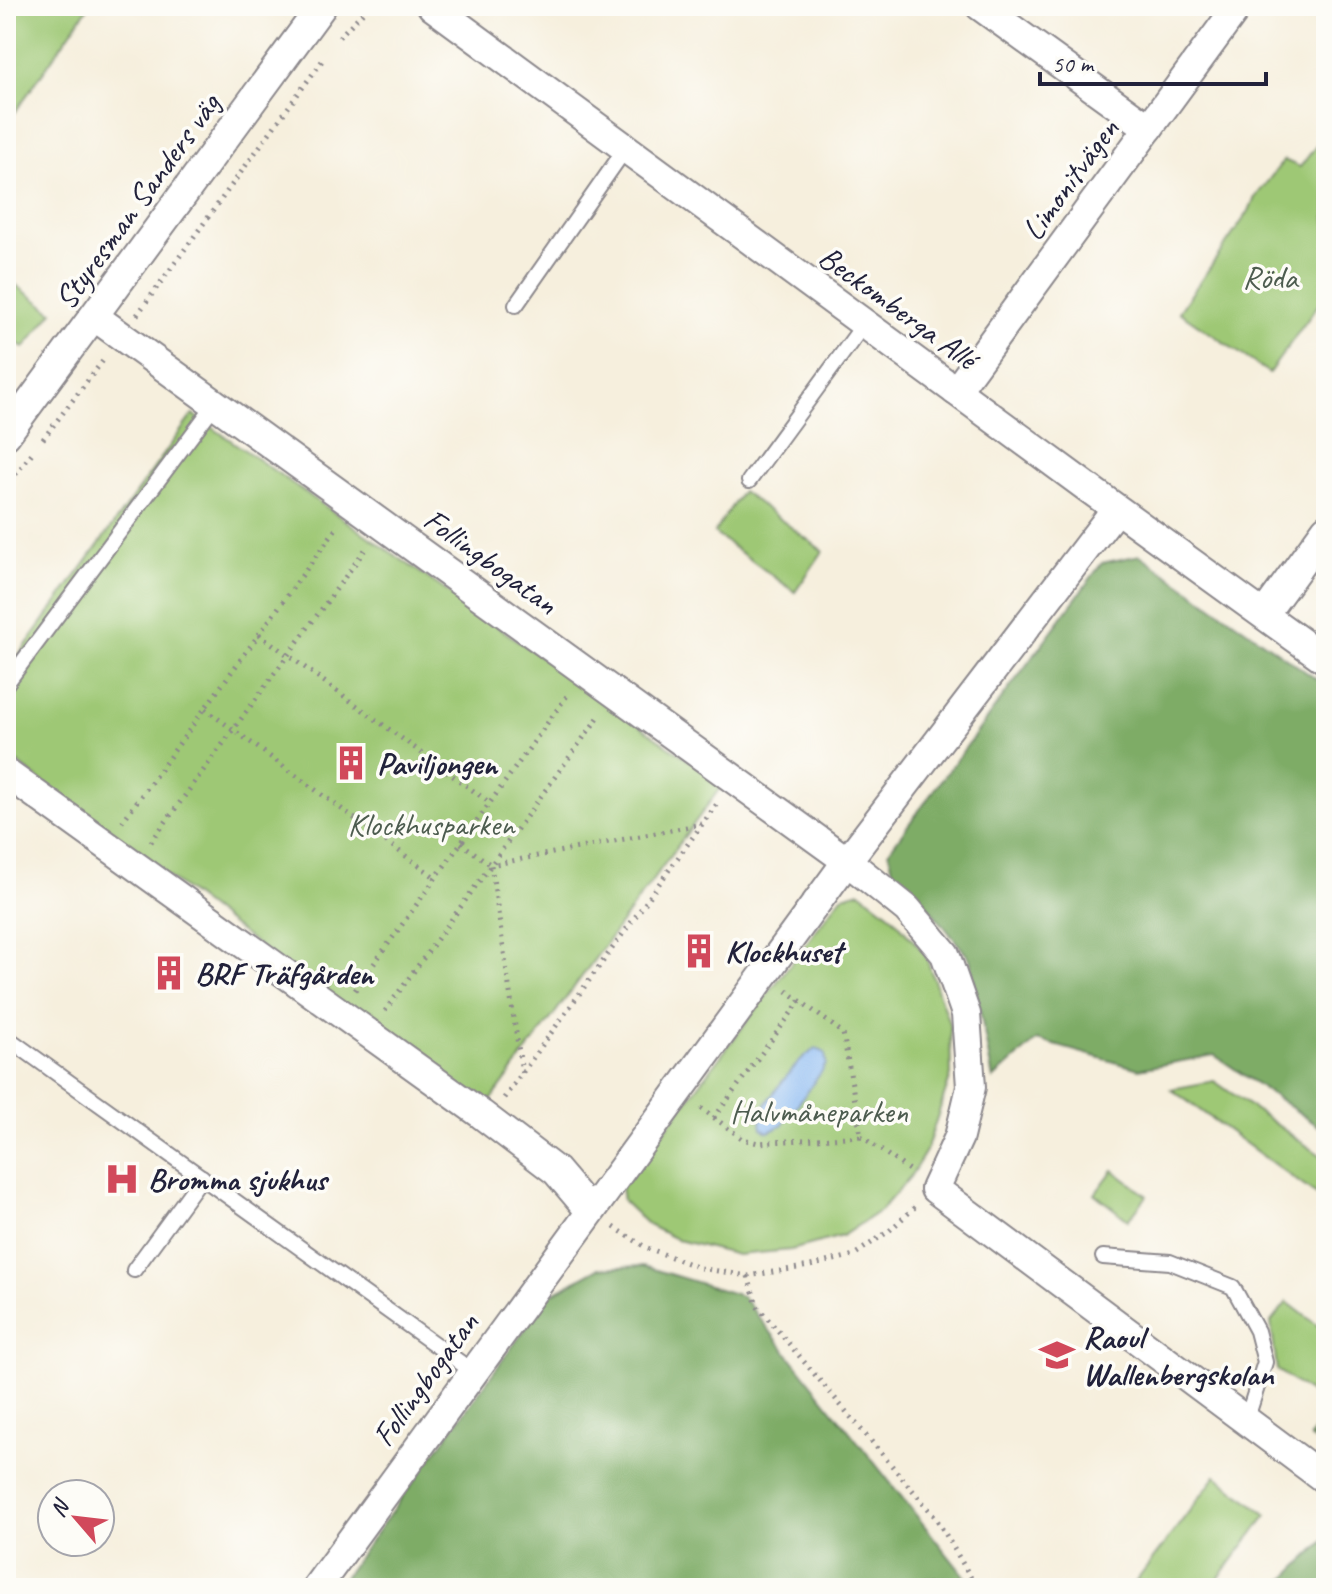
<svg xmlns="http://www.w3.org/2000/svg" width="1332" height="1594" font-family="Caveat,sans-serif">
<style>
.green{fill:#9ec874;stroke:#607558;stroke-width:2}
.forest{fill:#7eac66;stroke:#506750;stroke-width:2}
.water{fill:#87b8f3;stroke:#546d97;stroke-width:2}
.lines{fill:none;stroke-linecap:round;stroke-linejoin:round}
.lane-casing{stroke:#8c888c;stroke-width:18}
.street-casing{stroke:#8c888c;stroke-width:32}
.path{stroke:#8c888c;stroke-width:5;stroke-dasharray:2 6;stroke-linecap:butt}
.lane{stroke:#fff;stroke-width:14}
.street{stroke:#fff;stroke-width:28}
.labels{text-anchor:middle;stroke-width:7;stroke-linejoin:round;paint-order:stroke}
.street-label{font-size:32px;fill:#22223b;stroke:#fdfcf7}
.park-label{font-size:32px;fill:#4d5c4f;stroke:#fdfcf7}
.poi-label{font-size:32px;font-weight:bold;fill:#22223b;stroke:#fdfcf7;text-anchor:start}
</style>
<rect width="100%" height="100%" fill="#fdfcf7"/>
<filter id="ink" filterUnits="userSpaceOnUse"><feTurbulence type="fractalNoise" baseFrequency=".0125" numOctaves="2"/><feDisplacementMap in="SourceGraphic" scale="16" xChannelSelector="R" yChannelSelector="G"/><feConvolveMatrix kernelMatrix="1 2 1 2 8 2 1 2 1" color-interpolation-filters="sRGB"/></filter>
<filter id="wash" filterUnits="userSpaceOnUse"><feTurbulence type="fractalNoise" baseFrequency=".006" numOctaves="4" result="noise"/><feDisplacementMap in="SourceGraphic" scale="32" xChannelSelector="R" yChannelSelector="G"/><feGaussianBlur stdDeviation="1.8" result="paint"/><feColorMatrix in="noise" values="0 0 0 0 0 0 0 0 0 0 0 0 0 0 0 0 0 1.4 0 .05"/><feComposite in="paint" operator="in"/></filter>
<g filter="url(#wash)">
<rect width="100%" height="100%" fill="#f6efdd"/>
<!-- green -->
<g class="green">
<polygon points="6,6 89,6 6,125"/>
<polygon points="1326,133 1326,294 1269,373 1179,312 1249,211 1254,199 1284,160 1300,167"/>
<polygon points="6,278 53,312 24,348 6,335"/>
<polygon points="193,414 723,784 481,1114 6,754 6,673"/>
<polygon points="742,491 823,551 795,592 714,533"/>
<polygon points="860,891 892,916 925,954 950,1026 951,1075 926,1151 910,1177 881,1210 842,1236 791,1250 737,1255 678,1240 648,1225 623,1201 621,1188 842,896"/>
<polygon points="1214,1081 1326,1159 1326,1202 1171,1089"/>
<polygon points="1113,1170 1147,1196 1128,1220 1095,1194"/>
<polygon points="1287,1302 1326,1332 1326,1404 1277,1370 1271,1322"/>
<polygon points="1216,1476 1267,1515 1211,1588 1131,1588"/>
<polygon points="966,1578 969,1588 870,1588 921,1579"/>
</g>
<!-- forest -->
<g class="forest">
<polygon points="1140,555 1326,686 1326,1131 1214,1055 1139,1069 1037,1040 993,1079 970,959 919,895 893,871 889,851 1102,563"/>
<polygon points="643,1266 742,1296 966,1578 921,1579 870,1588 336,1588 550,1295 599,1268"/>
<polygon points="1326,1413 1326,1449 1310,1437"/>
<polygon points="1326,1539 1326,1588 1276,1588"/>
</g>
<!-- water -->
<path class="water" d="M817 1049 825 1053 826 1064 822 1071 782 1126 768 1132 762 1128C761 1122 760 1120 762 1114 766 1099 803 1053 817 1049Z"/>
</g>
<g filter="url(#ink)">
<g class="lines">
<!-- lane casing -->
<g class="lane-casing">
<g id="lane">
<polyline points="516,305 626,148"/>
<polyline points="749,481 864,324"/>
<polyline points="6,684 215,404"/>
<polyline points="6,1037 472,1371"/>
<polyline points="1103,1257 1170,1262 1233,1287 1257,1331 1265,1362 1246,1421"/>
<polyline points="134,1270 202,1177"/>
</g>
</g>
<!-- street casing -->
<g class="street-casing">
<g id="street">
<polyline points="432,6 1088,488 1326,660"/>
<polyline points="980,6 1149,128"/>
<polyline points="95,317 847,861 907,909 945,954 966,1014 971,1087 959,1137 935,1189 1326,1480"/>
<polyline points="956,391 1238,6"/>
<polyline points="6,435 322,6"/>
<polyline points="1265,613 1326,529"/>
<polyline points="6,773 481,1114 556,1171 590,1211"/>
<polyline points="316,1588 847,861 1116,509"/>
</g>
</g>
<!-- path -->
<g class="path">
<polyline points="339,37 369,6"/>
<polyline points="137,315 322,61"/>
<polyline points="43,439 105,358"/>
<polyline points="6,487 32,453"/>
<polyline points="259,634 490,803"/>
<polyline points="205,709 436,878"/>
<polyline points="122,822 338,526"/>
<polyline points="151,842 367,547"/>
<polyline points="461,843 491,865"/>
<polyline points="355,990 569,693"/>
<polyline points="385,1011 600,715"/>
<polyline points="522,1073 491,865 702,824"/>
<polyline points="504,1098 719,801"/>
<polyline points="701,1108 743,1139 758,1143 861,1136 843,1033 787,991"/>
<polyline points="714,1118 800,1001"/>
<polyline points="861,1136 913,1173"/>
<polyline points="614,1227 645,1247 700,1268 748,1276 810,1266 854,1255 889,1231 915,1207"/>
<polyline points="748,1276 757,1306 936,1518 977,1588"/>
</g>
<!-- lane -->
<use href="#lane" class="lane"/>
<!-- street -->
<use href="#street" class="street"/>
</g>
</g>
<!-- icons -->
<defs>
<g id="building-bare" transform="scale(2.76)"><path d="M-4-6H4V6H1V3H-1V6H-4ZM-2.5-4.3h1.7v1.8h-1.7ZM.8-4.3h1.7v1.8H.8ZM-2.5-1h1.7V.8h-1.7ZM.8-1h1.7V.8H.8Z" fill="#d1495b" stroke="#fdfcf7" stroke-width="2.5" paint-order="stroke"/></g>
<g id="hospital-bare" transform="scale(2.76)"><path d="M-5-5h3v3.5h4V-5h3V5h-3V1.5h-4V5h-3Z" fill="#d1495b" stroke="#fdfcf7" stroke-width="2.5" paint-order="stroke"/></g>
<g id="school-bare" transform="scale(2.76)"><path d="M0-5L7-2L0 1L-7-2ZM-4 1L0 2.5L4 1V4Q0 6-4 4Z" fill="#d1495b" stroke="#fdfcf7" stroke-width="2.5" paint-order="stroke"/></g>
</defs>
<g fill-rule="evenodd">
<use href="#building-bare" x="351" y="763"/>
<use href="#building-bare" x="699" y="951"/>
<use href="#building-bare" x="169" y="973"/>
<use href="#hospital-bare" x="122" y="1179"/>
<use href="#school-bare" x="1057" y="1355"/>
</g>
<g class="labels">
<!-- street labels -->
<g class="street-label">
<text transform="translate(1070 179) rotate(-54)" y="11">Limonitvägen</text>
<text transform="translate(137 201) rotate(-54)" y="11">Styresman Sanders väg</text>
<text transform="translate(898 307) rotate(36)" y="11">Beckomberga Allé</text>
<text transform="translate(491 561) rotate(36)" y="11">Follingbogatan</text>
<text transform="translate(425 1379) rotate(-54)" y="11">Follingbogatan</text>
</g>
<!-- park labels -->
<g class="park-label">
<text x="1270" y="288">Röda</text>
<text x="431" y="835">Klockhusparken</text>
<text x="819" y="1122">Halvmåneparken</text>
</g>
<!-- poi labels -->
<g class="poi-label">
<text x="377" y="774">Paviljongen</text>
<text x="725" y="962">Klockhuset</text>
<text x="195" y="984">BRF Träfgården</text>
<text x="148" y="1190">Bromma sjukhus</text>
<text x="1083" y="1348">Raoul<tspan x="1083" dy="37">Wallenbergskolan</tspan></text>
</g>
</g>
<!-- margin -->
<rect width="1332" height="1594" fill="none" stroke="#fdfcf7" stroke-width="32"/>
<!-- north arrow -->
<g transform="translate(76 1518) rotate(298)"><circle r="38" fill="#fdfcf7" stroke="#a5a5ac" stroke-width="2"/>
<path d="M0-6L14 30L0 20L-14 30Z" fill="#d1495b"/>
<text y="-12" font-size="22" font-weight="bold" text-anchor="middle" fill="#22223b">N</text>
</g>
<!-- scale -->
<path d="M1040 72v12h226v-12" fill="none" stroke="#22223b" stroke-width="4"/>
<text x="1052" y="72" font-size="24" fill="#22223b" stroke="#fdfcf7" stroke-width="6" paint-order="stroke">50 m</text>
</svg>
